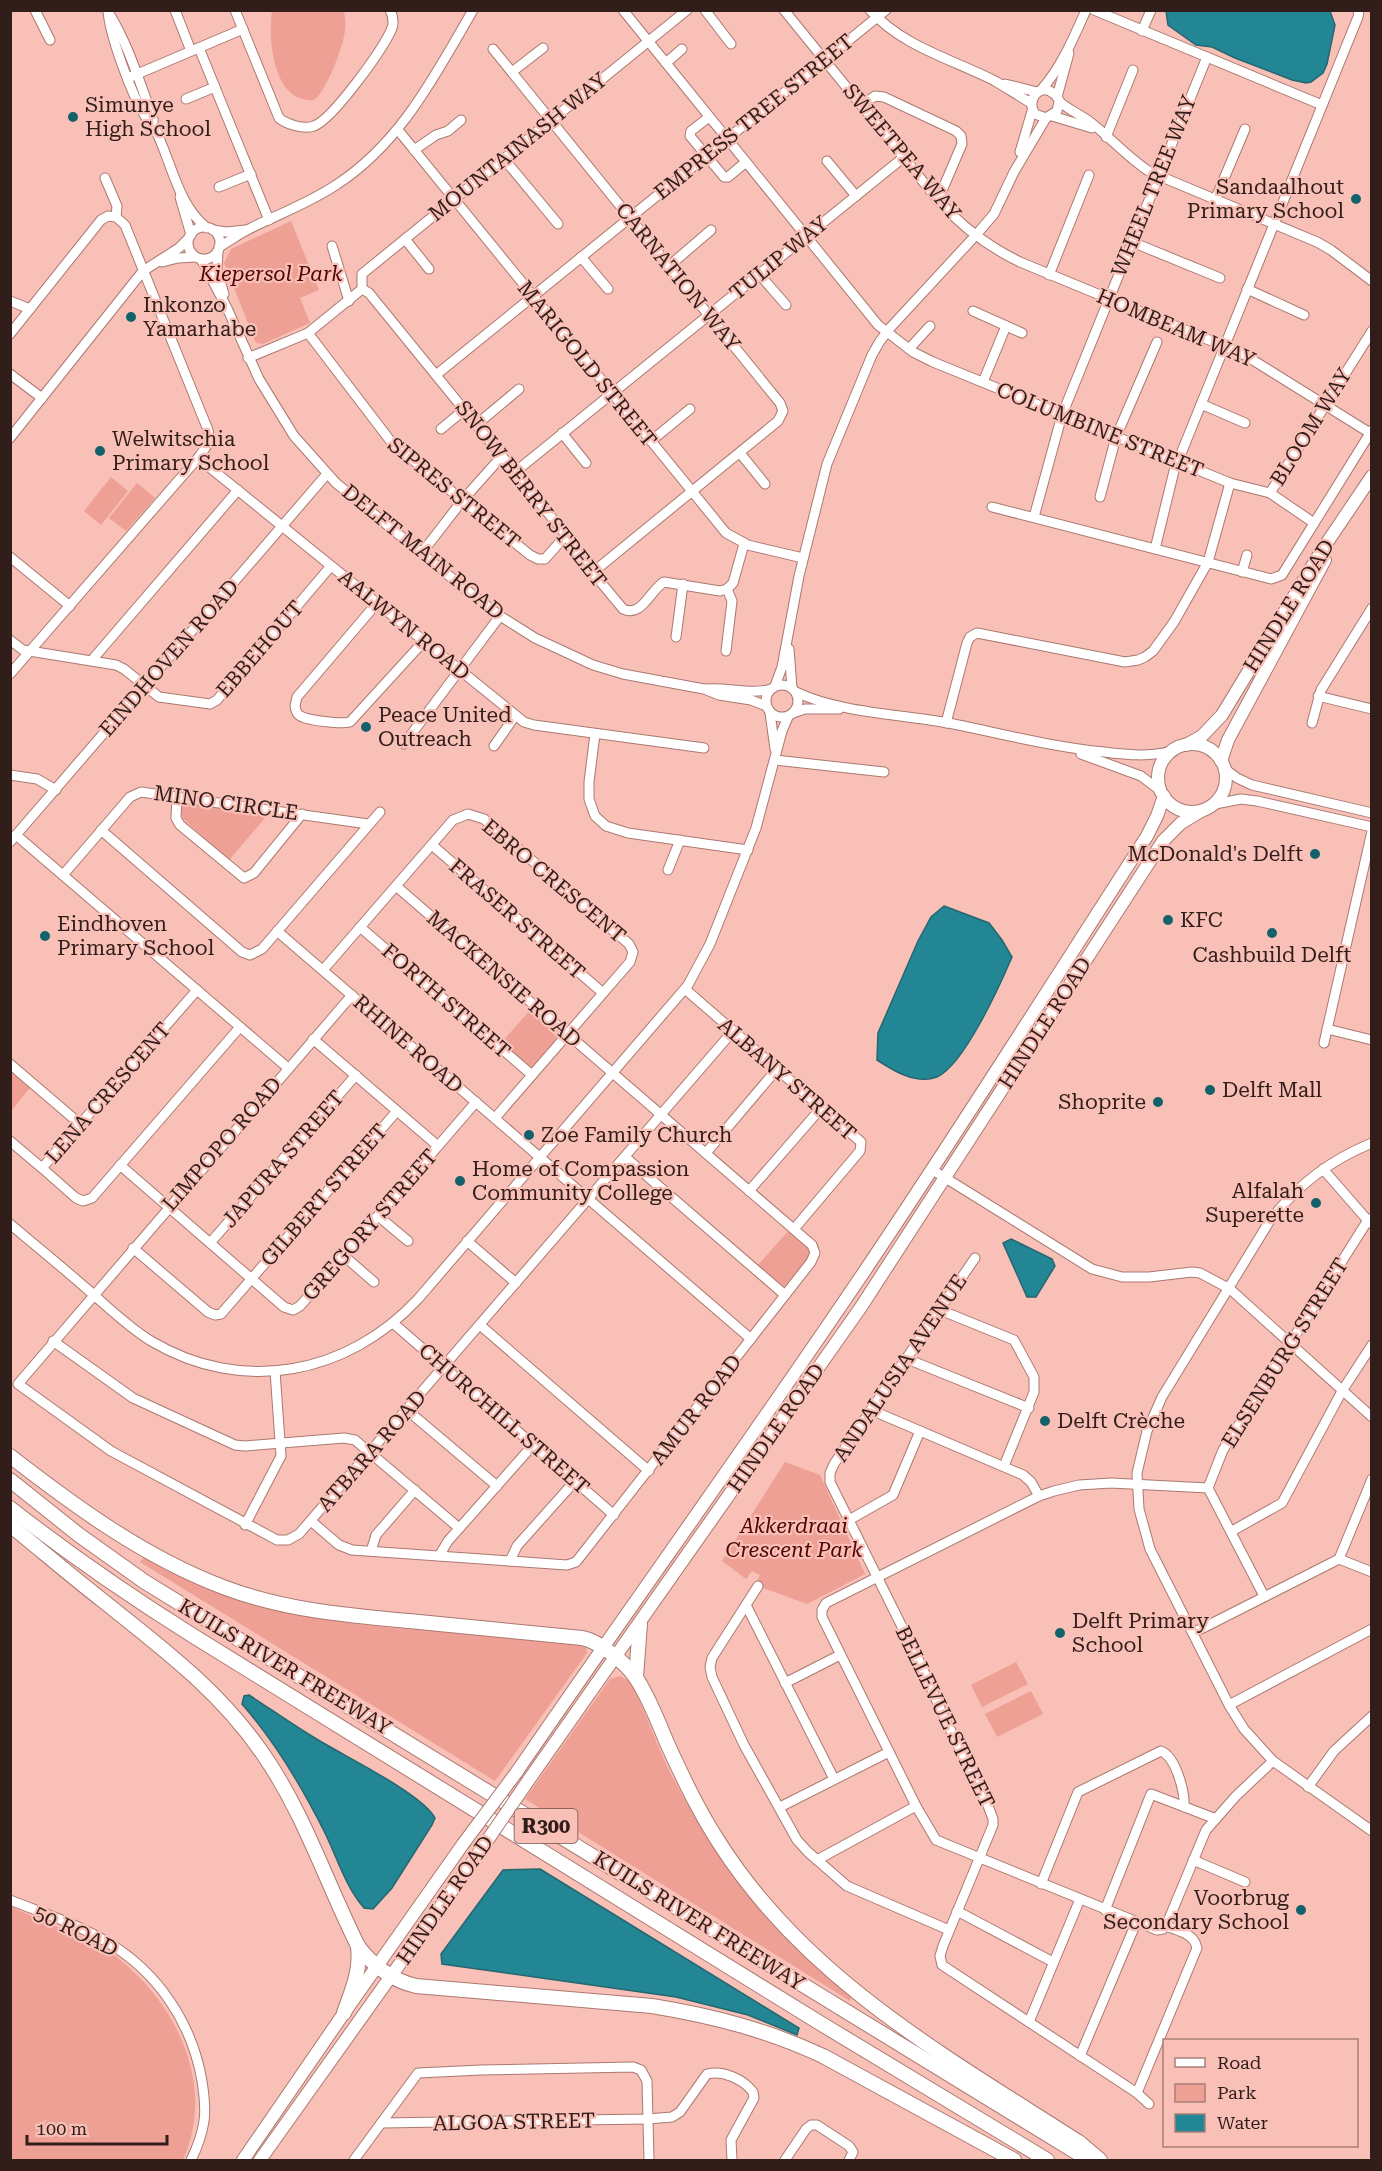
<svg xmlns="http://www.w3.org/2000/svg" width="1382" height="2171" font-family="'Roboto Serif',serif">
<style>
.green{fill:#eea095}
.water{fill:#228694;stroke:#26666f;stroke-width:1.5}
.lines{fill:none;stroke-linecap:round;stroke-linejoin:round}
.minor-casing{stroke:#ab7870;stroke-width:11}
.major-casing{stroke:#ab7870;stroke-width:14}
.highway-casing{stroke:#ab7870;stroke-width:16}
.minor{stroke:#fff;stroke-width:9}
.major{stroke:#fff;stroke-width:12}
.highway{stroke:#fff;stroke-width:14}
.major-bridge-casing{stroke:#ab7870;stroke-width:14;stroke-linecap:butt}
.major-bridge{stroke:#fff;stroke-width:12}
.poi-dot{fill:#13616b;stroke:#f8c0b7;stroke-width:2}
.labels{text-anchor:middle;stroke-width:4.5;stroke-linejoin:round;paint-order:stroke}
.shield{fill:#f8c0b7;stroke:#6d4e49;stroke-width:1.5}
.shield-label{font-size:20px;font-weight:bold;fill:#311d1a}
.poi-label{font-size:21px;fill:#311d1a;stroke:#f8c0b7;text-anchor:start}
.street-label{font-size:21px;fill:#311d1a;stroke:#f8c0b7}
.park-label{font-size:21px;font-style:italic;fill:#520504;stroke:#f8c0b7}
</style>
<rect width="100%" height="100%" fill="#f8c0b7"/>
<!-- green -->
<g class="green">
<path d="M272 11H344C345 17 346 24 345 30 344 45 326 92 314 100 273 104 268 39 272 11Z"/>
<polygon points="291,221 319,290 300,298 310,323 263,344 256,343 224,263 231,249"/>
<polygon points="111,477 128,491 101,525 84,511"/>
<polygon points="137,483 155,498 126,531 109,518"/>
<polygon points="188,803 264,814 266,817 229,860 183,819 181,809 183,805"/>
<polygon points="532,1008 559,1035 536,1065 531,1067 501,1043"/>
<polygon points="11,1072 30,1088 11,1111"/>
<polygon points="789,1230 810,1248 812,1255 784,1287 781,1287 757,1266"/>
<polygon points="785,1462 820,1475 865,1574 807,1604 755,1585 760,1575 752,1571 746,1579 722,1561"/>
<path d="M144 1557C238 1613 343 1626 449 1632 493 1635 537 1640 581 1644L586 1648 587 1653 495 1781 140 1562Z"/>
<polygon points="1016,1662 1028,1684 982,1707 971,1685"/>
<path d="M620 1676 630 1681C645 1710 655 1741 669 1770 714 1859 773 1935 852 1997L850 2001 525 1799 610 1679Z"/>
<polygon points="1031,1691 1043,1714 997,1737 985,1714"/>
<path d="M11 1907 96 1943C168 1986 220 2078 183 2160H11Z"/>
</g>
<!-- water -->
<g class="water">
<polygon points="1166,11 1330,11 1335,25 1327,64 1323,73 1311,82 1306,83 1292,80 1235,58 1212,47 1196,45 1168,25"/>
<path d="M944 906 989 923 1002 940 1012 957C1000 985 964 1065 937 1077 916 1085 894 1071 877 1060L878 1033 918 941 931 917Z"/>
<polygon points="1011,1239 1052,1259 1055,1266 1036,1297 1027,1297 1003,1243"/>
<path d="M249 1695C269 1708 289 1722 310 1735 339 1754 421 1792 435 1818L432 1825 392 1888 373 1909 364 1908C345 1886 337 1857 324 1831 301 1785 276 1743 242 1704L244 1696Z"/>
<polygon points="540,1869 799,2028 797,2035 748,2015 676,1997 442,1964 441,1954 503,1870"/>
</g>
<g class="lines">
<!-- minor casing -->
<g class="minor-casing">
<g id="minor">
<polyline points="35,10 50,40"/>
<polyline points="175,10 191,51"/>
<path d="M235 10 279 118C286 124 304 130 314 126 333 119 384 48 392 28 394 22 393 16 390 10"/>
<polyline points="623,10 878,325 913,352 933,362 1230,483 1270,493 1314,523"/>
<polyline points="705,10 731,44"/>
<path d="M784 10 938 200C961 226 989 247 1020 262L1243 354 1370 433"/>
<path d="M870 10C903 47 952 59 995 81 1007 88 1019 96 1031 103"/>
<polyline points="1094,10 1322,105"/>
<path d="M108 12C111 39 131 93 145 116 148 120 151 123 154 127 171 159 177 205 207 228"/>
<path d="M110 15C129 46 140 84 153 118V124"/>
<polyline points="1142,31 1151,10"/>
<polyline points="199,48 269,220"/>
<polyline points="493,49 780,403 783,411 778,421 592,573"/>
<polyline points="666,63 682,49"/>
<polyline points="512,72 543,48"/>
<polyline points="128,78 243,29"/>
<polyline points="1005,84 1037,92"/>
<path d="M1041 90C1061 68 1074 37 1086 10"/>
<polyline points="1057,97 1069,53"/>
<polyline points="186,99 215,87"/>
<path d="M1059 102 1057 111 1046 118 1035 114C1026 102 1038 82 1053 93 1057 95 1058 100 1061 103 1070 110 1080 115 1089 121 1110 137 1127 157 1150 172L1317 242 1331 250 1372 281"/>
<polyline points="862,105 875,96 884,97 956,131 961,136 962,144 938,200"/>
<polyline points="1052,116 1092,128"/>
<polyline points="709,117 691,131 690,136 724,177 728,177 746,162"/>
<polyline points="398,130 726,533 748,545 803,558"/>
<polyline points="1106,137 1133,70"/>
<polyline points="414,150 436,135 448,131 461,120"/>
<polyline points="1020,152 1032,111"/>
<polyline points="504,159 558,224"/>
<polyline points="827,161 856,196"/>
<polyline points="105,178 117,206 116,217"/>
<polyline points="219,187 251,174"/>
<polyline points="180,197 191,235"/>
<polyline points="1215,200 1245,129"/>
<circle cx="204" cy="243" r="16"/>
<polyline points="213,230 226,232 246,230"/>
<polyline points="405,239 429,269"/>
<polyline points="1132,242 1220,278"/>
<polyline points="332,246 349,301"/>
<path d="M219 247C230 241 240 233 251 228 279 214 309 203 336 185 401 143 435 75 473 10"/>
<polyline points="218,251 217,271 224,294"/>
<polyline points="581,257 608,289"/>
<polyline points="201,259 227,308 259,379 294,436 336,483 464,588 500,616 535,638 593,665 623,674 704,689 719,695 751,700 766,706"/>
<polyline points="162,262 178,258 195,257"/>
<polyline points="669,266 711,230"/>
<polyline points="759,274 786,305"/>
<polyline points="1049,275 1089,175"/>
<path d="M362 289 369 293 566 535 579 556 623 609C642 618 650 590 664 582L720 591 727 589"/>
<polyline points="362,289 362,274 687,10"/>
<polyline points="1247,289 1304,315"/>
<polyline points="10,301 30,309"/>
<polyline points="973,311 1022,333"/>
<polyline points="308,333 392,443 530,555 538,559 545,559 566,535"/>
<path d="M10 334 101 220 108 216 116 217 125 225 208 430C211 442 205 449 198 458L10 674"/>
<polyline points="909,349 930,326"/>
<polyline points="248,358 308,333 362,289"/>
<polyline points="10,374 42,398"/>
<polyline points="436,375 886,10"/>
<polyline points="983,382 1006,326"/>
<polyline points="1201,404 1245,423"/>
<polyline points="476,425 519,389"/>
<polyline points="441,429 464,410"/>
<polyline points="562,433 586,463"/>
<polyline points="10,438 143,271 179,248 189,238"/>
<polyline points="651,441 690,409"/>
<polyline points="740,453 765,484"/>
<polyline points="198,458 524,722 534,725 704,748"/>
<polyline points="515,472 904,157"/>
<polyline points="1270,493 1372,331"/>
<polyline points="1100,497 1116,437 1157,342"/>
<polyline points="992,507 1271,579 1282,575 1372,430"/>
<polyline points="1034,517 1062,415 1207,57"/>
<polyline points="1155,549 1174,471 1358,17 1359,10"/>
<polyline points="421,554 462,501 502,456"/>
<polyline points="10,557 70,606"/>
<polyline points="1242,572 1247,555"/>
<polyline points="727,589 733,583 744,544"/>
<path d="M377 603 297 697 295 706C296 710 296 713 299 715 306 721 342 724 350 722L424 641"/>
<polyline points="676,637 683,584"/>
<polyline points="10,640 23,650 116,665 124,669 159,697 210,704 217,700 331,566"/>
<polyline points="789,649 792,688"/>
<polyline points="726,651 732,601 727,589"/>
<polyline points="92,660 238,490"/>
<circle cx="782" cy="701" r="16"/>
<polyline points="775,686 782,667 799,576 827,464 872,355 880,341 890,328 976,235 994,214 1014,172 1046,118"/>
<path d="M706 689C728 687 750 695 771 689"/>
<path d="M796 692C840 713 900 714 948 723 1000 733 1051 747 1104 752 1128 755 1149 757 1172 751"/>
<polyline points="1318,696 1372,709"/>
<polyline points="770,713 775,749"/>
<polyline points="793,713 805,709 839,709"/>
<polyline points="946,723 967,643 970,637 977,633 1125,662 1138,660 1145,657 1153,651 1174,622 1208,562 1230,483"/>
<polyline points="1312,723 1321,690 1372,608"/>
<polyline points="595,734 589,782 589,799 595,816 606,826 628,833 748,850"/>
<polyline points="404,744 500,616"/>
<polyline points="494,746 515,716"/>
<polyline points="1081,754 1141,776 1162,792"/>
<polyline points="775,760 884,772"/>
<polyline points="1225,769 1237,778 1252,785 1372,813"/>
<polyline points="10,775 37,779 56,790"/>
<polyline points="177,796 176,818 180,825 244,878 254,873 302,814"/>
<polyline points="1215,804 1241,799 1257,801 1372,827"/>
<polyline points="101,830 242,952 250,955 262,949 380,812"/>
<polyline points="16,835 288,1068"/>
<polyline points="10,842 327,474"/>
<polyline points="432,845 603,993"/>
<polyline points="668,870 680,840"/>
<polyline points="63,875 130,797 141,792 368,824"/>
<polyline points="360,927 532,1075"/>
<polyline points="277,931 751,1339"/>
<polyline points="323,970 453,820 468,814 484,819 629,944 633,952 630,962 495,1118"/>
<polyline points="685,989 861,1142 860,1151 794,1229"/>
<polyline points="197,990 42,1168 76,1198 83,1201 92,1198 240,1027"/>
<polyline points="352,995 18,1384 111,1451 277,1540 288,1540 299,1534 733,1031"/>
<polyline points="1327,1029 1372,1040"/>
<polyline points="313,1039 438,1146"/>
<polyline points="1324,1043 1372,831"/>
<polyline points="10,1064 80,1124"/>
<polyline points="10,1141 42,1168"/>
<path d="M1372 1143C1330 1160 1296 1186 1269 1222L1162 1397 1147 1431 1137 1473 1139 1509 1150 1549 1229 1705 1244 1729 1273 1761 1372 1831"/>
<polyline points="706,1153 777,1069"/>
<polyline points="625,1157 785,1295"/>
<polyline points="120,1165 284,1307 293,1310 300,1306 476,1102"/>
<polyline points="931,1169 1092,1269 1122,1277 1149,1277 1192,1272 1200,1273 1230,1289 1372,1417"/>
<polyline points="1323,1169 1370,1223"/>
<polyline points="749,1191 822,1107"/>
<polyline points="378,1216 408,1241"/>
<path d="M10 1224C36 1246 62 1267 87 1289 108 1307 128 1327 151 1341 242 1395 347 1375 418 1299L688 985 710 944 756 828 782 731 788 717"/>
<polyline points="467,1241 516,1283"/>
<polyline points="210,1243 356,1075"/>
<polyline points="133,1248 208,1312 215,1315 221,1314 397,1111"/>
<polyline points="344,1256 374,1282"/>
<polyline points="975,1258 834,1464 830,1473 830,1482 921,1665 943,1715 987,1803 993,1819 993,1825 943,1946 940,1956 942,1965 1137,2093 1149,2104"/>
<polyline points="940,1310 1014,1340 1034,1377 1034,1392 1004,1466"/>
<polyline points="393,1323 614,1515"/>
<polyline points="480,1325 649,1471"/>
<polyline points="53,1341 133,1398 235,1445 245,1446 344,1438 355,1440 459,1528"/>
<polyline points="907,1359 1029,1408"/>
<polyline points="407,1410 497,1486"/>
<polyline points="871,1410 1023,1475 1031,1482 1039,1496"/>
<polyline points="1208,1488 1111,1483 1079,1485 1054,1491 1039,1496 826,1603 822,1610 822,1617 916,1806 936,1840 1157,1930 1163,1929 1166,1926 1206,1830 1236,1796 1273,1761"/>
<polyline points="1208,1488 1223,1450 1368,1220 1372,1218"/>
<polyline points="1208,1488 1264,1596"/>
<polyline points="849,1520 893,1495 920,1431"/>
<polyline points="311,1521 339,1545 352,1550 567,1565 576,1562 811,1262 815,1253 812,1245 396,886"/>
<polyline points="245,1525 281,1456 275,1371"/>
<polyline points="1232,1531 1282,1503 1342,1391 1372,1345"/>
<polyline points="371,1551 376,1535 415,1490"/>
<polyline points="439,1556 448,1541 533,1445"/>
<polyline points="1339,1559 1372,1572"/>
<polyline points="510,1561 517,1546 575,1481"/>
<polyline points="758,1586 712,1658 710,1667 712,1677 744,1745 797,1840 808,1852 847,1886 949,1930"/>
<polyline points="746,1605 834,1779"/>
<polyline points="1193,1633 1339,1559 1372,1479"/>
<polyline points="785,1683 840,1655"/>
<polyline points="1229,1705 1372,1629"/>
<polyline points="1308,1787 1334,1751 1372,1716"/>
<polyline points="780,1807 889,1752"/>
<polyline points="817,1860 916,1806"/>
<polyline points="1193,1860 1245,1882"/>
<path d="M1041 1884 1078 1792 1161 1751C1176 1757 1185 1792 1184 1807"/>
<path d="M10 1900C42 1913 78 1924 107 1942 158 1972 192 2023 202 2081 204 2094 206 2108 204 2121 202 2135 197 2148 191 2160"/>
<polyline points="1105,1910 1151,1794 1216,1819"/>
<polyline points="957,1911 1053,1962"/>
<polyline points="1029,2022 1080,1899"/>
<polyline points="1080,2056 1136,1923"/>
<path d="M1137 2093 1197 1948C1194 1933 1178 1931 1166 1926"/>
<path d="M381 2123 648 2119 672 2117 680 2112 707 2074C723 2070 743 2079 753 2092L754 2098 731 2140 732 2160"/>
<polyline points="354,2160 418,2073 481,2070 633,2067 641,2070 647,2081 649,2160"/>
<polyline points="785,2160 806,2129 811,2125 817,2125 849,2146 853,2152 849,2160"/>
</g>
</g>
<!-- major casing -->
<g class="major-casing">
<g id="major">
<circle cx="1192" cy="778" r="34"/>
<polyline points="1186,745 1202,736 1222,715 1322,550 1372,476"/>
<polyline points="1221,761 1228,740 1325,560"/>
<path d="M516 1773C634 1601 756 1433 872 1260 966 1120 1056 977 1147 836L1157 816 1164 796"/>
<polyline points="528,1781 861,1307 1163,841 1181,823 1201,811"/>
<polyline points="243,2160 344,2013 463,1844"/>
<polyline points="260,2160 478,1854"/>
</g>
</g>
<!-- highway casing -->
<g class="highway-casing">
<g id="highway">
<path d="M10 1456C76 1507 144 1557 223 1587 286 1611 353 1616 419 1622 473 1627 528 1633 582 1638 599 1641 626 1663 636 1678 649 1697 658 1722 667 1743 683 1778 699 1812 720 1844 807 1980 948 2058 1080 2143L1100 2160"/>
<polyline points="10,1480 79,1535 145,1582 1089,2160"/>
<path d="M10 1508C70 1555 131 1597 195 1637L820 2023 1047 2160"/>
<path d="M10 1525C41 1550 71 1576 102 1600 161 1647 220 1691 263 1754 304 1813 326 1882 358 1946 371 1964 393 1981 416 1986L652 2006C713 2016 767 2030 823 2056L1014 2160"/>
<polyline points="636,1677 640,1624"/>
<path d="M344 2013C352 1990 361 1971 358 1946"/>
</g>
</g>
<!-- minor -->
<use href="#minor" class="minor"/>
<!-- major -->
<use href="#major" class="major"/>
<!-- highway -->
<use href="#highway" class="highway"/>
<!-- major-bridge casing -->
<g class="major-bridge-casing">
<g id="major-bridge">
<polyline points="463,1844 516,1773"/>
<polyline points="478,1854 528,1781"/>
</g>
</g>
<!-- major-bridge -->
<use href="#major-bridge" class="major-bridge"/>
</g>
<!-- markers -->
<g class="poi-dot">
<circle cx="73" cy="117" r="6"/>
<circle cx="1356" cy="199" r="6"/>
<circle cx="131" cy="317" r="6"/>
<circle cx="100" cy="451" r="6"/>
<circle cx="366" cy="727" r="6"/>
<circle cx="1315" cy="854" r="6"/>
<circle cx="1168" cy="920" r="6"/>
<circle cx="1272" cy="933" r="6"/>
<circle cx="45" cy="936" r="6"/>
<circle cx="1210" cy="1090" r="6"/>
<circle cx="1158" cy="1102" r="6"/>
<circle cx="529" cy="1135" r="6"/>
<circle cx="460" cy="1181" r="6"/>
<circle cx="1316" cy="1203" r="6"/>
<circle cx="1045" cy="1421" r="6"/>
<circle cx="1060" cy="1633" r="6"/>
<circle cx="1301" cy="1910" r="6"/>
</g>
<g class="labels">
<!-- shield labels -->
<rect class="shield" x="514.5" y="1809" width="63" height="34" rx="4.5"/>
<g class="shield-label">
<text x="546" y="1833">R300</text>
</g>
<!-- poi labels -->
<g class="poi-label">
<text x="85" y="112">Simunye<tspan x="85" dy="24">High School</tspan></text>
<text x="1344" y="194" text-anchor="end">Sandaalhout<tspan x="1344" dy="24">Primary School</tspan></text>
<text x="143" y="312">Inkonzo<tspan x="143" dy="24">Yamarhabe</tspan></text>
<text x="112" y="446">Welwitschia<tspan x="112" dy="24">Primary School</tspan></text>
<text x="378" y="722">Peace United<tspan x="378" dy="24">Outreach</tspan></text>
<text x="1303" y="861" text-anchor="end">McDonald's Delft</text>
<text x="1180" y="927">KFC</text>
<text x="57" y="931">Eindhoven<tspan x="57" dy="24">Primary School</tspan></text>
<text x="1272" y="962" text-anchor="middle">Cashbuild Delft</text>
<text x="1222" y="1097">Delft Mall</text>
<text x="1146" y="1109" text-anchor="end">Shoprite</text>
<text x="541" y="1142">Zoe Family Church</text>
<text x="472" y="1176">Home of Compassion<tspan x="472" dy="24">Community College</tspan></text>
<text x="1304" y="1198" text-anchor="end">Alfalah<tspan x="1304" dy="24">Superette</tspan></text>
<text x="1057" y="1428">Delft Crèche</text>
<text x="1072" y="1628">Delft Primary<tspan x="1072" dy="24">School</tspan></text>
<text x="1289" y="1905" text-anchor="end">Voorbrug<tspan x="1289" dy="24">Secondary School</tspan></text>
</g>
<!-- street labels -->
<g class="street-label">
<text transform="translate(754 117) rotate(-39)" y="7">EMPRESS TREE STREET</text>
<text transform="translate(518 147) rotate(-39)" y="7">MOUNTAINASH WAY</text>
<text transform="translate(902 152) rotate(50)" y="7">SWEETPEA WAY</text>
<text transform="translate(1154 186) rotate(-68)" y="7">WHEEL TREE WAY</text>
<text transform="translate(779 258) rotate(-39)" y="7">TULIP WAY</text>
<text transform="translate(678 277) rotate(51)" y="7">CARNATION WAY</text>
<text transform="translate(1176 328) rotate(23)" y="7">HOMBEAM WAY</text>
<text transform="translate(587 364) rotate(51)" y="7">MARIGOLD STREET</text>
<text transform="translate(1311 427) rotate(-58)" y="7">BLOOM WAY</text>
<text transform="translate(1100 430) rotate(22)" y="7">COLUMBINE STREET</text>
<text transform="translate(454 493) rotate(39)" y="7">SIPRES STREET</text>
<text transform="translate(531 494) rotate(52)" y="7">SNOW BERRY STREET</text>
<text transform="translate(423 552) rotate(39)" y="7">DELFT MAIN ROAD</text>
<text transform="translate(1289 606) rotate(-58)" y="7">HINDLE ROAD</text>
<text transform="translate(404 625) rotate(39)" y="7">AALWYN ROAD</text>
<text transform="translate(260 649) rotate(-49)" y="7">EBBEHOUT</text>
<text transform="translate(169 658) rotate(-49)" y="7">EINDHOVEN ROAD</text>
<text transform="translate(226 803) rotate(8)" y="7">MINO CIRCLE</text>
<text transform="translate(554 881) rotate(40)" y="7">EBRO CRESCENT</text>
<text transform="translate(517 919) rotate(41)" y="7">FRASER STREET</text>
<text transform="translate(504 979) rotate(41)" y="7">MACKENSIE ROAD</text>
<text transform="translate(446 1001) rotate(41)" y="7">FORTH STREET</text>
<text transform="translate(1045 1023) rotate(-57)" y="7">HINDLE ROAD</text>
<text transform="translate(408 1044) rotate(41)" y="7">RHINE ROAD</text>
<text transform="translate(787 1079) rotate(41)" y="7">ALBANY STREET</text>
<text transform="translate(108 1093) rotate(-49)" y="7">LENA CRESCENT</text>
<text transform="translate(222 1144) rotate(-49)" y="7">LIMPOPO ROAD</text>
<text transform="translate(283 1159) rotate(-49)" y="7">JAPURA STREET</text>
<text transform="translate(324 1195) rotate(-49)" y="7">GILBERT STREET</text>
<text transform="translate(370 1225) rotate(-49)" y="7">GREGORY STREET</text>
<text transform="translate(1285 1353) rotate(-58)" y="7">ELSENBURG STREET</text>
<text transform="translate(900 1368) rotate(-56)" y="7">ANDALUSIA AVENUE</text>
<text transform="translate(696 1410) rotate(-52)" y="7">AMUR ROAD</text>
<text transform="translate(504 1419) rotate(41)" y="7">CHURCHILL STREET</text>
<text transform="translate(776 1428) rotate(-55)" y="7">HINDLE ROAD</text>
<text transform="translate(372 1451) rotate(-49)" y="7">ATBARA ROAD</text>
<text transform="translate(285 1667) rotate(31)" y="7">KUILS RIVER FREEWAY</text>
<text transform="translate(945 1717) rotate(64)" y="7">BELLEVUE STREET</text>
<text transform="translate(445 1900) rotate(-55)" y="7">HINDLE ROAD</text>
<text transform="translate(699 1921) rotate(32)" y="7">KUILS RIVER FREEWAY</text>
<text transform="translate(76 1931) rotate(26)" y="7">50 ROAD</text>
<text transform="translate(514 2122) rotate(-1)" y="7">ALGOA STREET</text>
</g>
<!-- park labels -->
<g class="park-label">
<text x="271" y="281">Kiepersol Park</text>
<text x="794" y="1533">Akkerdraai<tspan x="794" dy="24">Crescent Park</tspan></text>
</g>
</g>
<!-- border -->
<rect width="1382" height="2171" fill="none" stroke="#311d1a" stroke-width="24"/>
<!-- legend -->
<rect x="1163" y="2039" width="195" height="108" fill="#f8c0b7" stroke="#a87f78" stroke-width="1.5"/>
<rect x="1175" y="2058" width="30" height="9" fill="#ffffff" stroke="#a87f78" stroke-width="1.5"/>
<text x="1217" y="2069" font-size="18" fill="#311d1a">Road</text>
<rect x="1175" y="2084" width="30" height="18" fill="#eea095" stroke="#a87f78" stroke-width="1.5"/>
<text x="1217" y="2099" font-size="18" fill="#311d1a">Park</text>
<rect x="1175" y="2114" width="30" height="18" fill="#228694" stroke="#a87f78" stroke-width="1.5"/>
<text x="1217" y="2129" font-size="18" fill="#311d1a">Water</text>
<!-- scale -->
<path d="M27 2135v9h140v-9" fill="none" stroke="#311d1a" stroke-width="3"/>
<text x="36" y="2135" font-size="18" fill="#311d1a" stroke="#f8c0b7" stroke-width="4.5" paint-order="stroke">100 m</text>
</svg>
